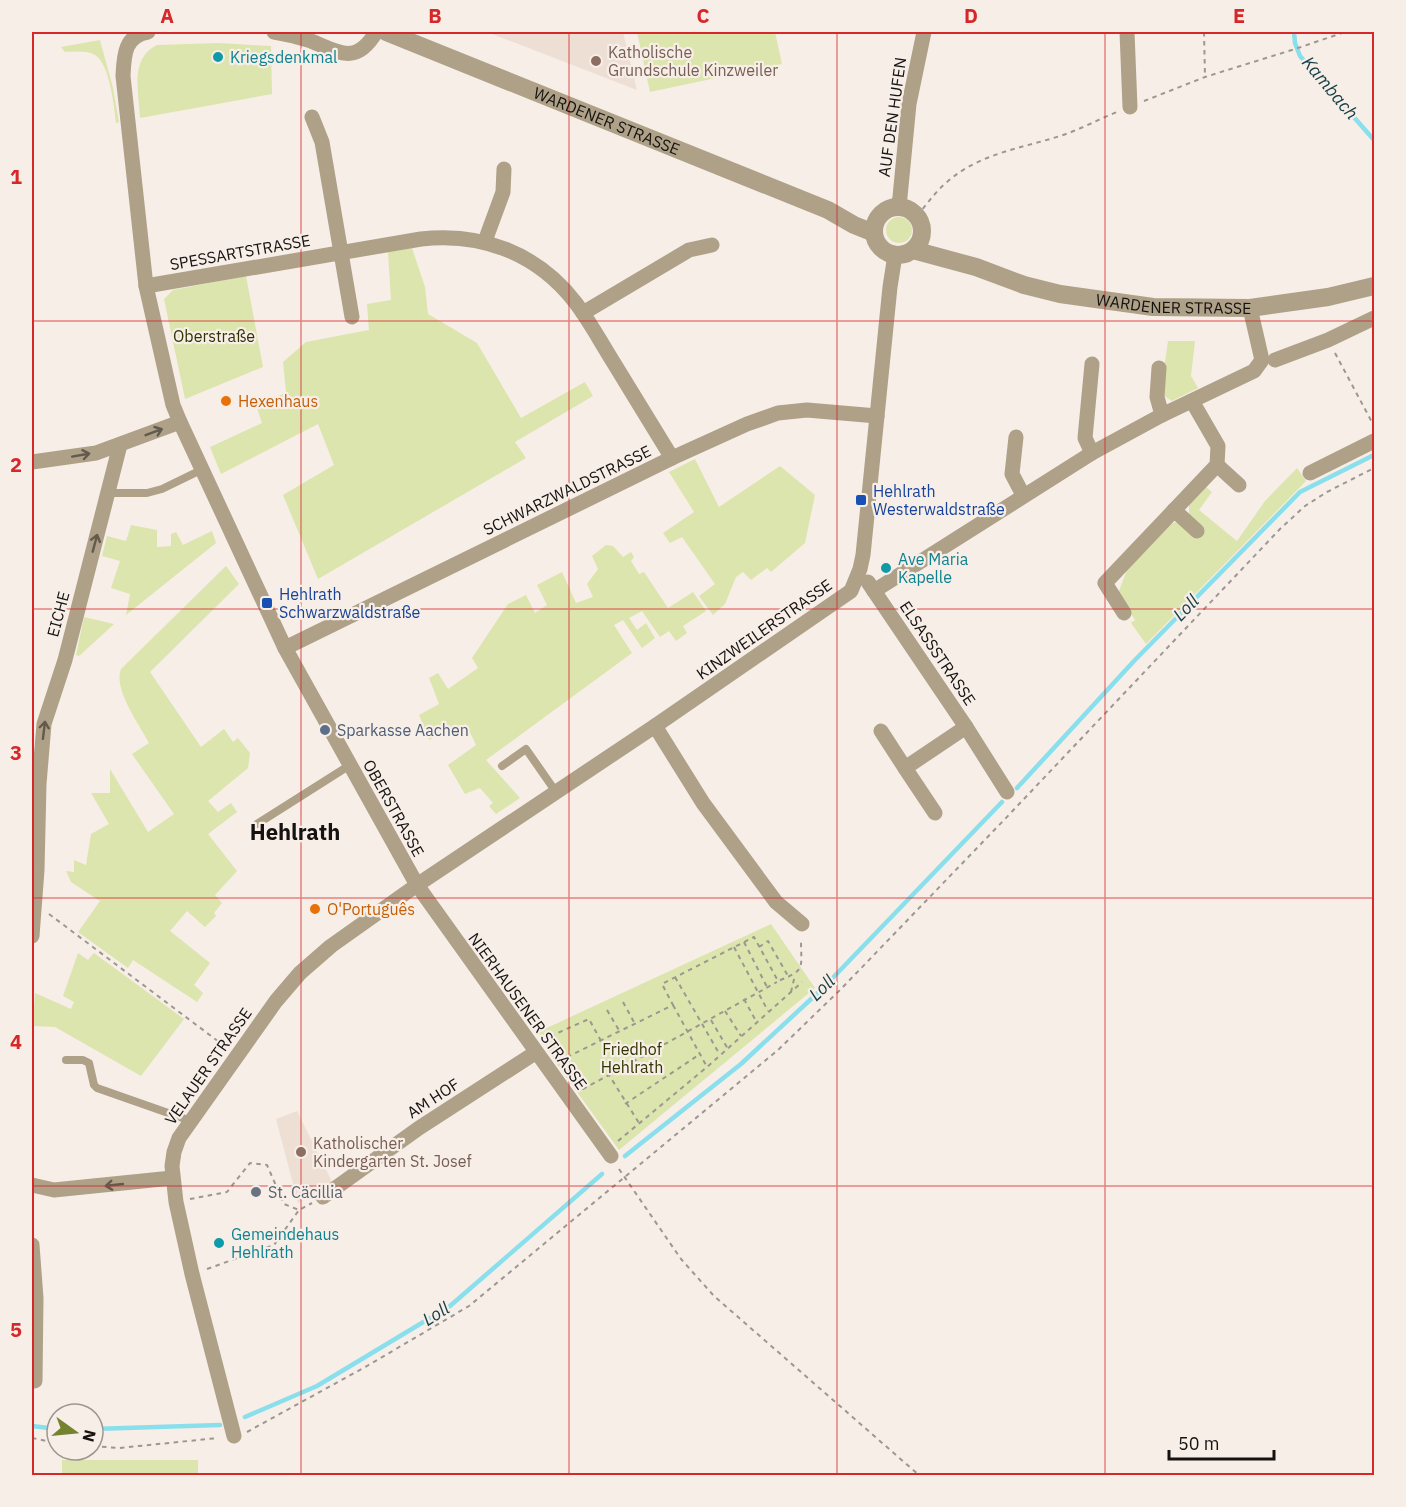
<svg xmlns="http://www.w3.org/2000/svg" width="1406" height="1507" font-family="'IBM Plex Sans',sans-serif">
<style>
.built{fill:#eedfd4}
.green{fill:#dce5ad}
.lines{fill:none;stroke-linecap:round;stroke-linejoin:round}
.stream{stroke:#89dfec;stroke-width:4.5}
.path{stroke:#9d9792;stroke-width:2;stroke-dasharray:4.5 4.5;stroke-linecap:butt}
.service{stroke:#aea188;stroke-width:8}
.minor{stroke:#aea188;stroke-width:15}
.tertiary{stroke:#aea188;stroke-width:18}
.oneway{stroke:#625a4c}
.grid{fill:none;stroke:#d62828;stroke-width:1.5;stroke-opacity:0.55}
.culture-dot{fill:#0f9aa8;stroke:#f7eee8;stroke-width:2}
.education-dot{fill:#8d6e63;stroke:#f7eee8;stroke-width:2}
.food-dot{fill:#e8710a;stroke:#f7eee8;stroke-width:2}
.transit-dot{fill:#1a4fb4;stroke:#f7eee8;stroke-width:2}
.service-dot{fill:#5c6f8a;stroke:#f7eee8;stroke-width:2}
.worship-dot{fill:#6b7280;stroke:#f7eee8;stroke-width:2}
.labels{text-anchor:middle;stroke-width:4.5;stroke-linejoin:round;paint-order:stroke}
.education-label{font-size:16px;fill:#785e54;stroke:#f7eee8;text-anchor:start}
.culture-label{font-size:16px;fill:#0d838f;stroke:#f7eee8;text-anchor:start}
.street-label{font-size:16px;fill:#151210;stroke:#f7eee8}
.park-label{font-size:16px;fill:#303401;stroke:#f7eee8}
.food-label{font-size:16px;fill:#c56008;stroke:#f7eee8;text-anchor:start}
.transit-label{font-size:16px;fill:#164399;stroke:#f7eee8;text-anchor:start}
.service-label{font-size:16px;fill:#4e5e75;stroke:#f7eee8;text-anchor:start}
.worship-label{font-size:16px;fill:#5b616d;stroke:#f7eee8;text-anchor:start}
.water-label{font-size:18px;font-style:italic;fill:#194147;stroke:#f7eee8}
.district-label{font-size:22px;font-weight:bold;fill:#151210;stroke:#f7eee8}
.neatline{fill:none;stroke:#d62828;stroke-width:2}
.grid-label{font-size:20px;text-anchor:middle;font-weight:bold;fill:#d62828}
</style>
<rect width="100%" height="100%" fill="#f7eee8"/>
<!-- built -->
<g class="built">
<polygon points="487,32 623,32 637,90"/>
<polygon points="297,1111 333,1184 298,1203 276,1119"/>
</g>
<!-- green -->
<g class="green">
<polygon points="637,32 775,32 782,64 650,92"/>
<path d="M100 40 113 88 119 122 116 123C114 107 110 64 95 55 87 50 74 52 65 52L61 47Z"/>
<path d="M219 43 271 46 272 94 140 118C139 92 129 59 157 45Z"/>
<circle cx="899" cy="230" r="13"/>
<polygon points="412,248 425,287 428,314 477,343 521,418 585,382 593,396 515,442 526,458 318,579 283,495 334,465 318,424 221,474 210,447 262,423 257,408 286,392 283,362 306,342 369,330 367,304 391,300 388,252"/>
<polygon points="246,276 263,367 185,399 164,299 173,290"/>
<polygon points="1168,341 1195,341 1191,376 1198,388 1172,401 1163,395 1161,390"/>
<polygon points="695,459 719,507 780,466 815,495 805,543 771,572 767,568 751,580 743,572 736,577 725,604 713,615 699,596 715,584 682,537 670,543 663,533 694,512 669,472"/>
<polygon points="1297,468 1306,481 1146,644 1131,623 1135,620 1118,593 1127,570 1168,526 1189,515 1189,505 1205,486 1212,492 1199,510 1237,541 1265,501"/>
<polygon points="131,525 157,530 157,547 171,546 171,534 176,532 183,545 212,531 216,543 126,615 130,594 111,588 120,561 102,556 107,536 126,541"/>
<polygon points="606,545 613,546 623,557 631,552 634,557 631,561 639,574 644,572 668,608 693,592 706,611 683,626 687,633 676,641 669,631 660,637 642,611 629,618 637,630 646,623 655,638 642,648 623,620 614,625 632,653 486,760 520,798 496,814 489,806 493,803 480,788 465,794 448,765 476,745 466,724 429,740 419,715 439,704 429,678 438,673 448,689 478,668 472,658 508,604 526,595 535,613 547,605 537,585 562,572 576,603 593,597 587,584 598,569 592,556"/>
<path d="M226 566 239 584 150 672 201 747 224 729 233 742 238 738 250 753 248 768 208 801 218 812 231 803 237 812 208 834 237 871 215 895 222 903 214 913 216 916 205 927 187 911 170 931 210 963 194 985 203 993 197 1002 133 960 128 968 78 932 100 901 71 882 66 871 74 872V860L86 865 91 834 109 824 91 793H110V769L148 832 174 814 132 754 149 743C139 724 113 689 121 669Z"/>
<polygon points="84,617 114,624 79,656 76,655"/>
<polygon points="771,924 815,988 619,1150 556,1063 538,1032"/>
<polygon points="78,953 88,960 94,953 184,1019 141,1076 55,1027 33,1026 35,993 71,1009 74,1002 63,996"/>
<rect x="62" y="1460" width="136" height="15"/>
</g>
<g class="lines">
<!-- stream -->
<g class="stream">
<polyline points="1294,32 1295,43 1300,56 1374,140"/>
<polyline points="1017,788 1134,661 1300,492 1374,455"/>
<polyline points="625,1156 741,1064 823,988 1002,802"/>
<polyline points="245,1417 317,1386 450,1306 602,1174"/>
<polyline points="32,1426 57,1429"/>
<polyline points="93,1429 220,1425"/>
</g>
<!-- path -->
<g class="path">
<polyline points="1204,32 1205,77"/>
<polyline points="1144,101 1205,77 1295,49 1345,32"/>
<path d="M917 216C927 204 935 192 947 182 981 152 1025 148 1066 134 1083 128 1099 119 1117 112"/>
<polyline points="1335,353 1374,426"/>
<polyline points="49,914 227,1048"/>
<polyline points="744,942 767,987"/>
<polyline points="734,947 768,1011"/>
<polyline points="759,947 768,941 788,976"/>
<polyline points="675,977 720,1055"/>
<polyline points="791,992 795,975"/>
<polyline points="744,999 757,1023"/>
<polyline points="623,1002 635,1024"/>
<polyline points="673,1005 707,1067"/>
<polyline points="607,1010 620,1032"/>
<polyline points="725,1011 741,1036"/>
<polyline points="711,1020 728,1049"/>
<polyline points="601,1041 589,1019 553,1035 583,1089 609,1075 639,1123"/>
<path d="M559 1061 673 1005 662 984 754 937 778 981C806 970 801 969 801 940"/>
<polyline points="609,1075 777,982"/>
<polyline points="625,1104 700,1054"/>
<polyline points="618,1141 707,1067 802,982"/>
<polyline points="619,1169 681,1259 714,1296 920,1476"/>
<polyline points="190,1199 227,1192 250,1163 267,1165 284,1204 299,1210 312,1203"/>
<polyline points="207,1269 274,1245 299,1210"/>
<polyline points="247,1432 367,1366 469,1306 778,1050 841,989 1004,820 1280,529 1305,506 1327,492 1374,468"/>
<polyline points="32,1438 57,1443"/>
<polyline points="93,1446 119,1448 218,1438"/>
</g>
<!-- service -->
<g class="service">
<polyline points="108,493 147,493 162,489 201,470"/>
<polyline points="502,766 526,749 556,792"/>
<polyline points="257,824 350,765"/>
<polyline points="66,1060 83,1060 89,1063 94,1085 97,1088 191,1121"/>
</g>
<!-- minor -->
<g class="minor">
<path d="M148 32C124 36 124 56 123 76L146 286 173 405 180 422 285 648 417 885 611 1156"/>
<path d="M274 32C287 34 299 37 311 41 338 52 356 66 376 32"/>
<polyline points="1127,32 1130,107"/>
<polyline points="312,117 322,142 352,317"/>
<polyline points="899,207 909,104 924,32"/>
<polyline points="485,241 503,192 504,169"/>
<path d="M146 286 421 239C481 232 537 253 575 302 589 320 600 341 612 360 632 393 652 425 672 458"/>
<polyline points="583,313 689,250 712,245"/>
<polyline points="1275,360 1328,340 1374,318"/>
<polyline points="1159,368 1157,397 1162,415"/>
<polyline points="1016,437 1012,474 1023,495"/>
<polyline points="1092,453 1085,438 1092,364"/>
<polyline points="32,462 96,453 180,422"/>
<polyline points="1217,465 1239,485"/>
<polyline points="1310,473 1374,441"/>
<polyline points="1174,510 1197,531"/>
<polyline points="868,582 966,727 1007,792"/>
<polyline points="874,591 1092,453 1162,415 1254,371 1262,360 1250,308"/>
<polyline points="1124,613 1105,583 1217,465 1218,446 1192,401"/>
<polyline points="285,648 672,458 747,424 778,413 807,410 877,416"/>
<polyline points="655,726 703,803 776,902 802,924"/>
<polyline points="881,731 905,768"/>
<polyline points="935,813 905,768 966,727"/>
<polyline points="32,936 37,870 39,784 44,724 65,660 120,445"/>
<polyline points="32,1185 54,1190 172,1178"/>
<polyline points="323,1197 419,1128 535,1053"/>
<polyline points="32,1245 36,1298 35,1381"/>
<polyline points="234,1436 192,1274 176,1202 172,1166 174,1152 179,1138 276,1001 300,973 331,946 417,885 655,726 851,591 860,569 863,555 890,287 895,255"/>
</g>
<!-- tertiary -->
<g class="tertiary">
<path id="s1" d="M386 32 828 210 854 225 874 233"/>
<circle cx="898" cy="231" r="24"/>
<path id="s2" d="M913 250 976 267 1024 285 1060 294 1153 307 1250 308 1328 297 1374 286"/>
</g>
</g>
<!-- one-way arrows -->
<defs><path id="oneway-shaft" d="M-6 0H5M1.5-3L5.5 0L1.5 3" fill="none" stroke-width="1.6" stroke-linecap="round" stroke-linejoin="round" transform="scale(1.5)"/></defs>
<g class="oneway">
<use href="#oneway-shaft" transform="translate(154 432) rotate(-21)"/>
<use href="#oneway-shaft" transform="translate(81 455) rotate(-10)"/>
<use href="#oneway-shaft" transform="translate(95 543) rotate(-75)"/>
<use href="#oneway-shaft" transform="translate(44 730) rotate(-83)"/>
<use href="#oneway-shaft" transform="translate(114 1185) rotate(174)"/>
</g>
<!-- grid -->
<path class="grid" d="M301 32V1476M569 32V1476M837 32V1476M1105 32V1476M32 321H1374M32 609H1374M32 898H1374M32 1186H1374"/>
<!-- markers -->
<g class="culture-dot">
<circle cx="218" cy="57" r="6"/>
<circle cx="886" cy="568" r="6"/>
<circle cx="219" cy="1243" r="6"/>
</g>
<g class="education-dot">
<circle cx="596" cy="61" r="6"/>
<circle cx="301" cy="1152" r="6"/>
</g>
<g class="food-dot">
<circle cx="226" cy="401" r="6"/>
<circle cx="315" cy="909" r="6"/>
</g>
<g class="transit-dot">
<rect x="855" y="494" width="12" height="12" rx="3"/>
<rect x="261" y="597" width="12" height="12" rx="3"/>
</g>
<circle class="service-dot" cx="325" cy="730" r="6"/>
<circle class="worship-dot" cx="256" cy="1192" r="6"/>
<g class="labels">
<!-- education labels -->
<g class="education-label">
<text x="608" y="58">Katholische<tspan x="608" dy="18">Grundschule Kinzweiler</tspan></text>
<text x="313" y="1149">Katholischer<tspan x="313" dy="18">Kindergarten St. Josef</tspan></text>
</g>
<!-- culture labels -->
<g class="culture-label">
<text x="230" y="63">Kriegsdenkmal</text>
<text x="898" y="565">Ave Maria<tspan x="898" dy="18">Kapelle</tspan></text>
<text x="231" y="1240">Gemeindehaus<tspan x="231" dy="18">Hehlrath</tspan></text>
</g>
<!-- street labels -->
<g class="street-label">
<text transform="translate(892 117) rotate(-82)" y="6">AUF DEN HUFEN</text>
<text dy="6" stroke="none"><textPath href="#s1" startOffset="238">WARDENER STRASSE</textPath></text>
<text transform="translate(240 252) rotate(-10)" y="6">SPESSARTSTRASSE</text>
<text dy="6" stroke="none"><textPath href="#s2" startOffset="268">WARDENER STRASSE</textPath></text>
<text transform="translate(567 490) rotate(-26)" y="6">SCHWARZWALDSTRASSE</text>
<text transform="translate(58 614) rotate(-75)" y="6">EICHE</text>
<text transform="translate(764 629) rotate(-35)" y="6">KINZWEILERSTRASSE</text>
<text transform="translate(938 653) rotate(56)" y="6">ELSASSSTRASSE</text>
<text transform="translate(394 808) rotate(61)" y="6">OBERSTRASSE</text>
<text transform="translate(528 1011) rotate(54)" y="6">NIERHAUSENER STRASSE</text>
<text transform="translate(208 1066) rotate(-55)" y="6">VELAUER STRASSE</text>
<text transform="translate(433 1098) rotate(-33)" y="6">AM HOF</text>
</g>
<!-- park labels -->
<g class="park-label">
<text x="214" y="342">Oberstraße</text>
<text x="632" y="1055">Friedhof<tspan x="632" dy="18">Hehlrath</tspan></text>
</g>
<!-- food labels -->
<g class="food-label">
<text x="238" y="407">Hexenhaus</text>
<text x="327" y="915">O'Português</text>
</g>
<!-- transit labels -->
<g class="transit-label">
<text x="873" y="497">Hehlrath<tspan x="873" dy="18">Westerwaldstraße</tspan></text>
<text x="279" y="600">Hehlrath<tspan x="279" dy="18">Schwarzwaldstraße</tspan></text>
</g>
<!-- service labels -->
<g class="service-label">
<text x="337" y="736">Sparkasse Aachen</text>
</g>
<!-- worship labels -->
<g class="worship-label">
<text x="268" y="1198">St. Cäcillia</text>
</g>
<!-- water labels -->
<g class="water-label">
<text transform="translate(1330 88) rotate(50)" y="6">Kambach</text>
<text transform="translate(1186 608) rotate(-46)" y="6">Loll</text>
<text transform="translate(822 988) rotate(-44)" y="6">Loll</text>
<text transform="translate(436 1314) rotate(-32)" y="6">Loll</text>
</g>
<!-- district labels -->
<g class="district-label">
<text x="295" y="840">Hehlrath</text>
</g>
</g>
<!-- border -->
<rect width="1406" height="1507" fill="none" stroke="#f7eee8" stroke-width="66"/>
<!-- north arrow -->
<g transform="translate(75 1432) rotate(105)"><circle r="28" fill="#f7eee8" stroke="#9d9692" stroke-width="1.5"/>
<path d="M0-4.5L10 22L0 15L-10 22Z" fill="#75822f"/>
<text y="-9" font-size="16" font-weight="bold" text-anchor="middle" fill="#151210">N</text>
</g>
<!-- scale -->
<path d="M1169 1450v9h105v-9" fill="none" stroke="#151210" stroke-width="3"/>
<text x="1178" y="1450" font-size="18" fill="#151210" stroke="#f7eee8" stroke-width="4.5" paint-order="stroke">50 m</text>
<rect x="33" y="33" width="1340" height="1441" class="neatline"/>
<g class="grid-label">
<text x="167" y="23">A</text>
<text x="435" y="23">B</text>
<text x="703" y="23">C</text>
<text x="971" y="23">D</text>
<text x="1239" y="23">E</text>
<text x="16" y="184">1</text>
<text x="16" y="472">2</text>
<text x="16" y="760">3</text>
<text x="16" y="1049">4</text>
<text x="16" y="1337">5</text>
</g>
</svg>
